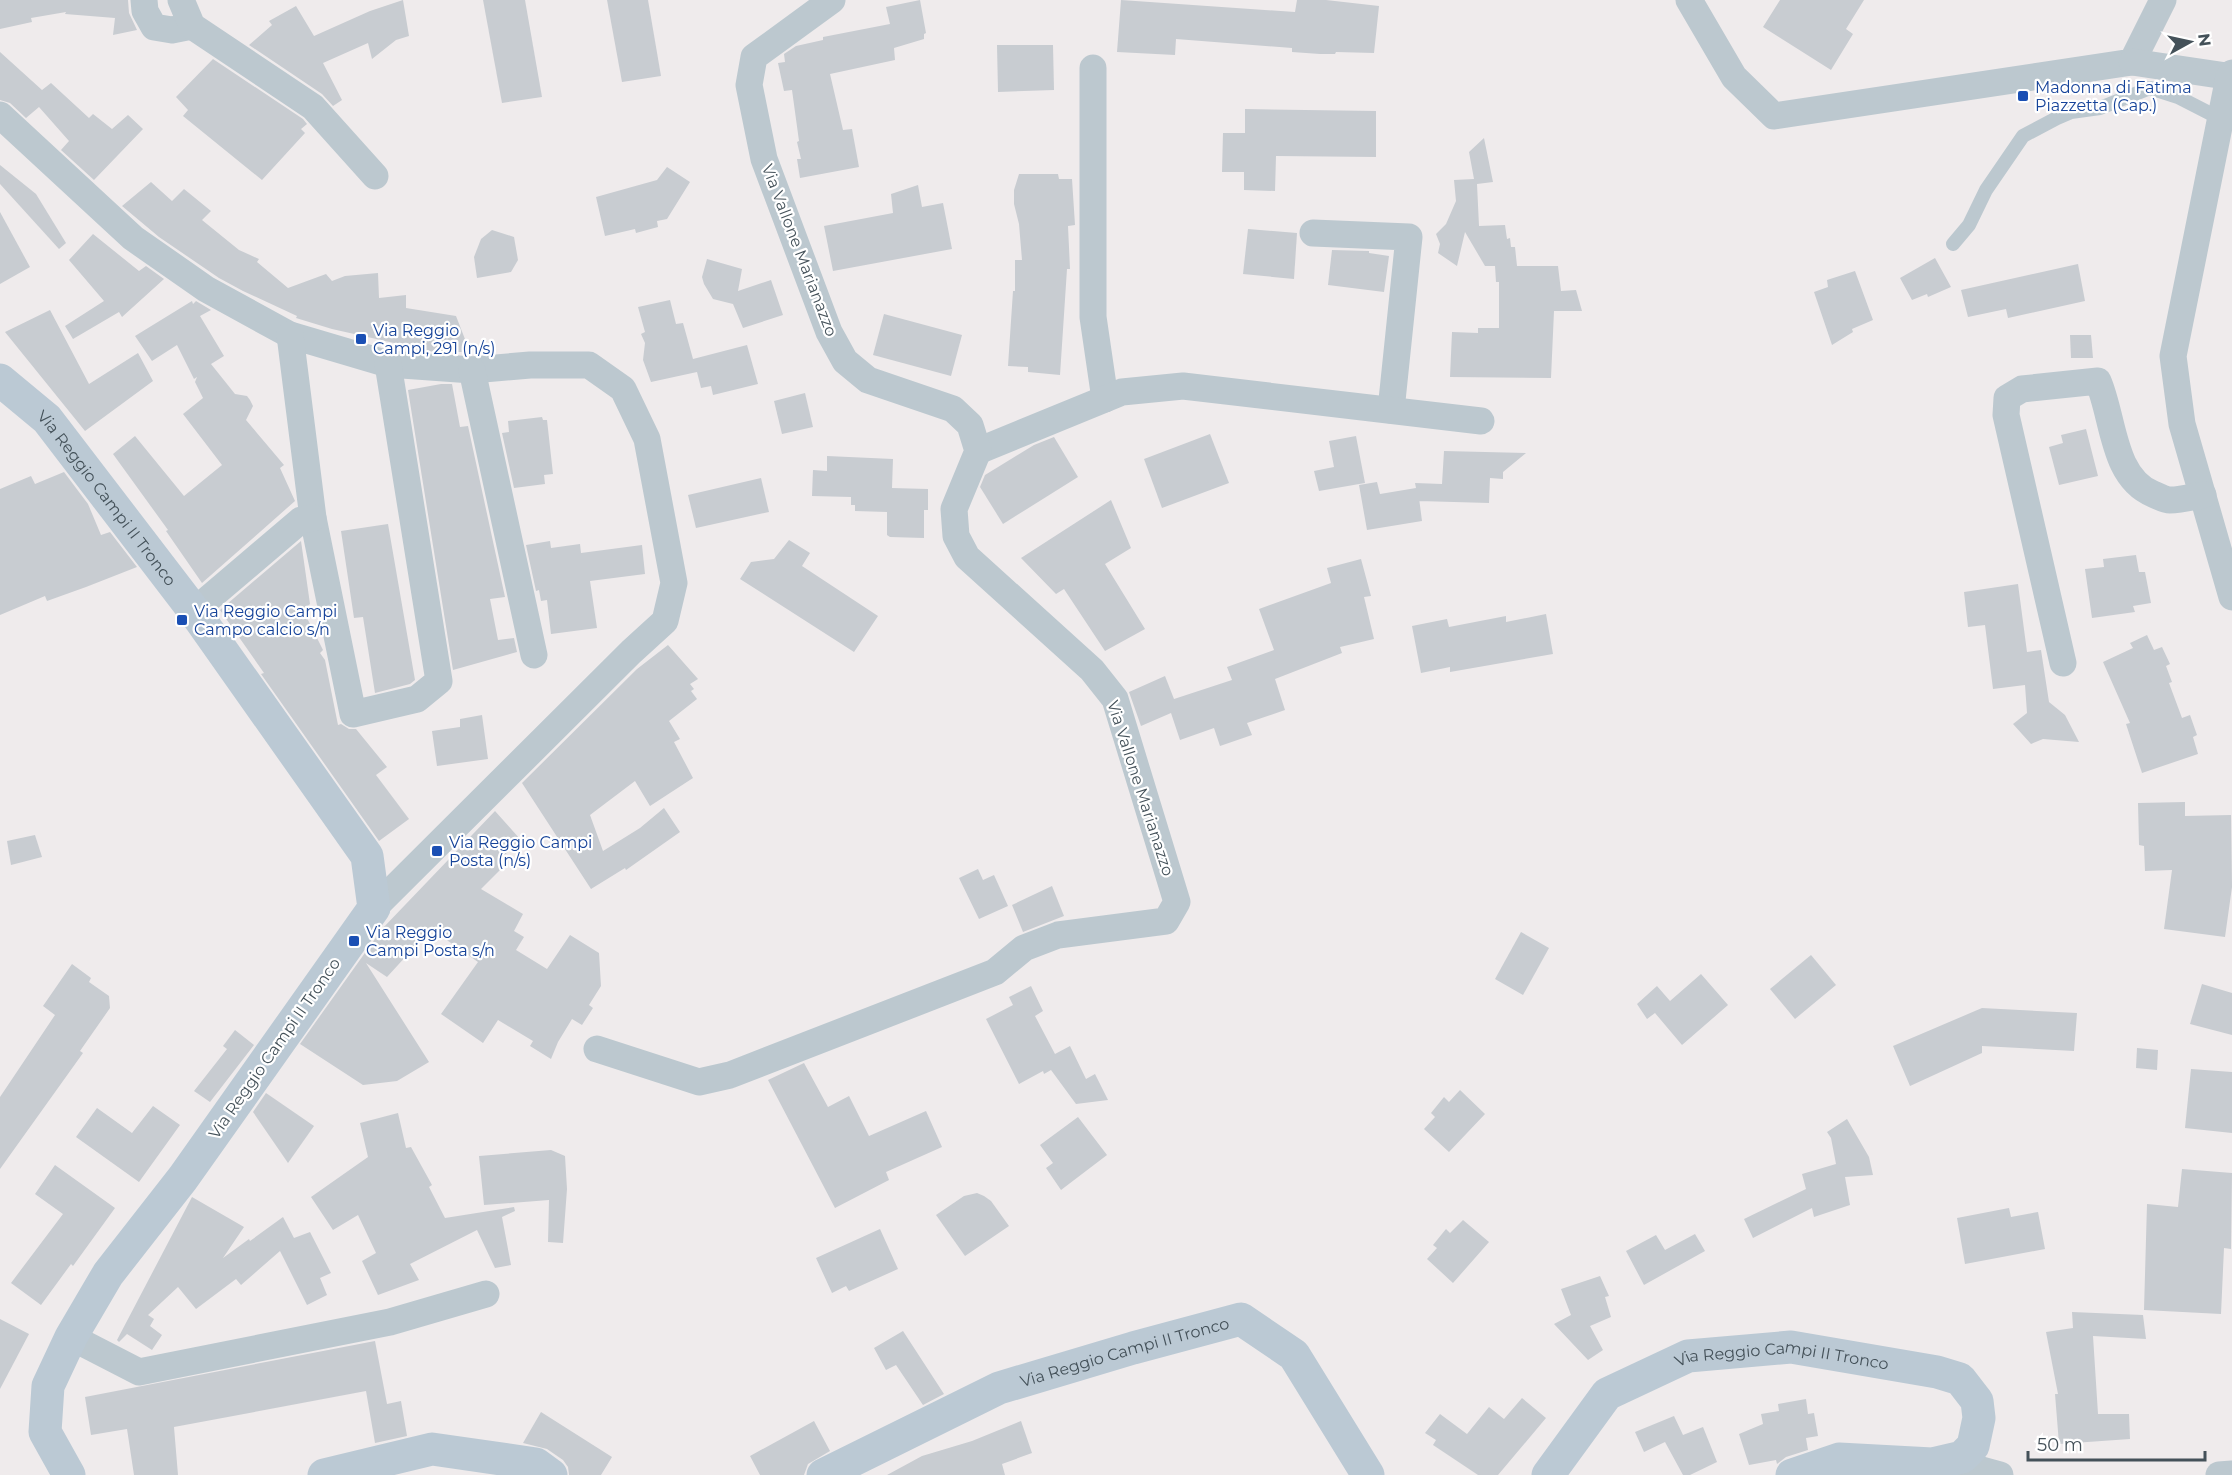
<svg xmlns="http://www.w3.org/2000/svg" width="2232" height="1475" font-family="Montserrat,sans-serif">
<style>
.building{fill:#c8ccd1}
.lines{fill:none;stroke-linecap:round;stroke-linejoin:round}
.lane{stroke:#bcc8cf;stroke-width:14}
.street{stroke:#bcc8cf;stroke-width:27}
.secondary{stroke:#bbc9d4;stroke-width:33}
.transit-dot{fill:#1a4fb4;stroke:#fff;stroke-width:2}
.labels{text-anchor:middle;stroke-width:4.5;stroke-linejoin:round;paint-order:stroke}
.transit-label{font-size:16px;fill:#164399;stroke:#fff;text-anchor:start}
.street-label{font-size:16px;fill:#445159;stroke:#fff}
</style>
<rect width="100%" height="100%" fill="#efebec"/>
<!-- building -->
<g class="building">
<polygon points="0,0 128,0 129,13 137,30 113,35 115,18 65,14 66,12 31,18 32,22 0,29"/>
<polygon points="403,0 409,36 396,40 372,59 368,43 323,63 342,100 333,106 322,94 249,45 272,25 269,21 296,6 314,36 370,11"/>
<polygon points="483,0 525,0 542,97 502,103"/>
<polygon points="607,0 648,0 661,76 622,82"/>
<polygon points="920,0 926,33 924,34 924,39 894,48 895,60 830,74 843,130 852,129 859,167 800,178 797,159 801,159 797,142 799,141 792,90 784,91 778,63 785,62 784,54 796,46 823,40 823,37 890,24 886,7"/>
<polygon points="1121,0 1295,12 1297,0 1326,0 1379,6 1374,53 1336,52 1335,54 1320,54 1292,52 1292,48 1176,39 1175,55 1117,52"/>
<polygon points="1780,0 1864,0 1846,29 1853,34 1831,70 1763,27"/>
<polygon points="997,45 1053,45 1054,90 998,92"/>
<polygon points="0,52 42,90 51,83 89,118 93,114 112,129 128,115 143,129 94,180 61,150 69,141 39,107 26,118 10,103 0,100"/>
<polygon points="213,59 303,119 307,124 301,129 305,133 262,180 183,116 188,110 176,97"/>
<polygon points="1245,109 1376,111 1376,157 1276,156 1275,191 1244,190 1244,172 1222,172 1223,133 1245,133"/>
<polygon points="1484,138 1493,182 1477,184 1479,226 1505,225 1507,239 1510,238 1511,247 1515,247 1517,266 1558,266 1561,291 1576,290 1582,311 1554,311 1551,378 1450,377 1452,332 1478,333 1478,328 1499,328 1499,282 1496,282 1495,266 1485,266 1465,232 1457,266 1438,253 1440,244 1436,234 1446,224 1456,201 1454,180 1474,179 1469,152"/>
<polygon points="0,165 36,194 66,243 59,249 0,184"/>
<polygon points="667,167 690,182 667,219 657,221 658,227 636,233 635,229 605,236 596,197 657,180"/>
<polygon points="1019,174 1058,174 1059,179 1072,179 1075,225 1068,226 1070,269 1067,269 1060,375 1028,372 1028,367 1008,366 1013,291 1015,291 1015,260 1022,260 1019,224 1014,204 1014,190"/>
<polygon points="151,182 172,201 184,189 211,211 202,220 239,250 259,259 257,262 288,288 326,274 332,281 345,276 378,273 379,298 406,295 406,308 456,316 470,352 434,352 332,329 296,318 297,316 243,291 219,278 159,237 122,206"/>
<polygon points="918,185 922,207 943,203 952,249 833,271 824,226 893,213 891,194"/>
<polygon points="0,212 30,267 0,284"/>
<polygon points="1248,229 1297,233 1294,279 1243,274"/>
<polygon points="492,230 514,237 518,260 511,272 477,278 474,257 481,239"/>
<polygon points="93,234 139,271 146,266 164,279 122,317 119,312 73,339 65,326 104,301 69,260"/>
<polygon points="1332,250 1369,251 1369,253 1389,256 1384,292 1328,285"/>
<polygon points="1935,258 1951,287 1928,297 1927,294 1912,300 1900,278"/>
<polygon points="707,259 742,269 738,291 771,280 783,315 743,328 733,304 713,299 704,284 702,277"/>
<polygon points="2078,264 2085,301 2008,318 2006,309 1968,317 1961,290"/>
<polygon points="1855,271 1873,320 1852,329 1853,332 1832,345 1814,292 1828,287 1827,280"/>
<polygon points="670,300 676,324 683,323 693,359 747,345 758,384 713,395 711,386 701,388 697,372 651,382 643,360 645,343 641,334 645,332 638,307"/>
<polygon points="192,301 193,304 196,301 211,310 200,316 224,356 211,364 235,394 247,396 250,400 253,406 246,420 284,465 280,468 295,501 202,583 166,531 168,530 113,454 135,436 184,496 222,465 183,414 203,398 195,382 197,377 194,379 177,345 152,361 135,336"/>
<polygon points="50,310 89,384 138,353 153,381 85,431 5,332"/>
<polygon points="884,314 962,335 951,376 873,355"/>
<polygon points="2070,335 2091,335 2093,358 2071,358"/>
<polygon points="441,384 452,384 460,427 468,426 505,597 490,599 498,640 514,638 517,652 453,670 408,390"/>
<polygon points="805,393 813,427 782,434 774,401"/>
<polygon points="542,417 543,420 547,420 553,474 544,475 545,484 514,488 502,433 509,432 508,421"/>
<polygon points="2086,429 2098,476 2059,485 2049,447 2063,443 2061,435"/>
<polygon points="1210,434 1229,483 1162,508 1144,459"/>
<polygon points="1356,436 1365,483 1319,491 1314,471 1334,467 1329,441"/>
<polygon points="1054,437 1078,477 1003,524 980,487 985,475 1034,445"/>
<polygon points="1444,451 1526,453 1503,472 1503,479 1490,478 1489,503 1419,501 1419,498 1422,521 1367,530 1359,485 1377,482 1380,494 1416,488 1415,483 1442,484"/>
<polygon points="827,456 893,459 892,488 928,489 928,510 924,510 924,538 890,537 887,535 887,512 855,511 855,505 851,505 851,497 812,496 813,470 827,471"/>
<polygon points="64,472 88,504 101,535 110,532 137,567 86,587 47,601 45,596 0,615 0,489 31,476 35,484"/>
<polygon points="761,478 769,512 696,528 688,495"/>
<polygon points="1111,500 1131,548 1105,564 1145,629 1105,651 1064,589 1056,594 1021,558"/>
<polygon points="388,524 415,680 410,684 375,693 363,617 354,618 341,531"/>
<polygon points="789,540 810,553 802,566 878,616 854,652 740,579 751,562 774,559"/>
<polygon points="301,541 310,604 303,610 323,650 320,653 325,660 338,725 341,724 349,729 356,729 387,767 376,775 409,819 379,841 261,674 264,673 220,610"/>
<polygon points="550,541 551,548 580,544 581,553 642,545 645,574 590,581 597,628 551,634 547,600 541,601 539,590 536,591 526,545"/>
<polygon points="2136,555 2139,572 2145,572 2151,603 2133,606 2135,612 2092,618 2085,569 2104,567 2103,559"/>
<polygon points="1361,559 1371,596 1364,597 1374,639 1340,647 1342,653 1275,679 1285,710 1247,723 1252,735 1220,746 1214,728 1180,740 1171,713 1141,726 1129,692 1165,676 1174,699 1232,680 1227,667 1274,650 1259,609 1331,583 1327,568"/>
<polygon points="2018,584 2027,652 2041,650 2049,702 2065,715 2079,742 2043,739 2031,744 2013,724 2027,713 2025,685 1993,689 1985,625 1968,627 1964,592"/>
<polygon points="1546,614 1553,654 1450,672 1450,667 1421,673 1412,626 1447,619 1449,627 1506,616 1506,622"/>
<polygon points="2147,635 2154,650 2162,647 2170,664 2166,666 2172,682 2169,683 2182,718 2190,715 2197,735 2193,737 2198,754 2142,773 2126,724 2130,723 2103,662 2133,648 2130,643"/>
<polygon points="668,645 698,679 690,684 694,689 691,691 697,699 669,721 680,739 674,742 693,778 650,806 635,781 590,815 603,851 640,828 664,808 680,832 626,870 625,868 591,889 522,783 637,669"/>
<polygon points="482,715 488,759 437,766 432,731 460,727 460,719"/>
<polygon points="2185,802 2185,816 2231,815 2232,887 2225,937 2164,929 2172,870 2145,871 2144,846 2139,845 2138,803"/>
<polygon points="495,811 520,839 504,856 508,862 481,889 523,914 514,931 524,937 516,950 547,969 570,935 599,953 601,986 589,1005 593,1008 582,1025 572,1019 558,1042 551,1059 530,1046 533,1041 498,1020 483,1043 441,1014 478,962 431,929 387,977 366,963 429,1062 397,1081 363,1085 300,1044 382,929"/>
<polygon points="35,835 42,857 11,865 7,841"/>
<polygon points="978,869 983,880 994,875 1008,906 979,919 959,878"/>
<polygon points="1052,886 1064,916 1023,932 1012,905"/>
<polygon points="1521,932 1549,948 1523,995 1495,979"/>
<polygon points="1811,955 1836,985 1795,1019 1770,989"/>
<polygon points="72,964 91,978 89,982 109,996 110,1008 80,1051 83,1053 0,1169 0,1097 55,1015 43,1006"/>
<polygon points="1701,974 1728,1005 1682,1045 1655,1013 1647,1019 1637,1004 1657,986 1670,1001"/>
<polygon points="2202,984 2232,993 2232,1035 2190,1024"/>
<polygon points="1031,986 1043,1011 1035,1016 1055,1054 1070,1046 1086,1079 1095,1074 1108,1100 1076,1104 1051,1070 1044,1074 1043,1071 1019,1084 986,1019 1013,1005 1009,997"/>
<polygon points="1982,1008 2077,1013 2074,1051 1982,1046 1982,1053 1910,1086 1893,1046"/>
<polygon points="235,1030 254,1045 210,1102 194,1091 227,1049 223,1046"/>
<polygon points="2137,1048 2158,1050 2157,1070 2136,1068"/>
<polygon points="804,1063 828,1107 849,1096 869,1136 926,1111 942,1147 886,1172 889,1180 835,1208 768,1080"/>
<polygon points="2191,1069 2232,1072 2232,1133 2185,1128"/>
<polygon points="1460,1090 1485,1114 1449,1152 1424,1129 1435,1117 1431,1113 1444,1097 1449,1102"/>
<polygon points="266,1093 314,1126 288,1163 253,1112"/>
<polygon points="153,1106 180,1125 139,1182 76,1137 97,1108 132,1133"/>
<polygon points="398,1113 406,1148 411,1147 432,1185 429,1187 445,1218 514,1207 515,1211 502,1217 511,1265 495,1268 477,1230 410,1264 419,1280 378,1295 362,1261 376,1253 358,1215 333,1230 311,1197 368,1157 360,1123"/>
<polygon points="1078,1117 1107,1155 1061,1190 1046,1168 1053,1163 1040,1145"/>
<polygon points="1847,1119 1869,1157 1873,1175 1845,1177 1850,1205 1814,1217 1812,1208 1753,1238 1744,1219 1806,1189 1802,1174 1836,1164 1831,1138 1827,1132"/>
<polygon points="551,1150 565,1156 567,1189 563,1243 548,1242 549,1200 484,1205 479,1156"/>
<polygon points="55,1165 115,1208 73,1266 71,1264 41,1305 11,1283 63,1214 35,1194"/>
<polygon points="2182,1169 2232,1173 2231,1249 2224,1248 2221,1314 2144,1310 2147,1204 2178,1207"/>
<polygon points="977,1193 984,1196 991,1201 1009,1226 965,1256 936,1215 964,1196"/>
<polygon points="192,1197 244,1227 223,1258 249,1239 250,1241 283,1217 294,1238 310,1232 331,1273 320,1278 327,1295 307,1305 280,1251 241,1285 236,1279 196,1309 178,1287 148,1315 154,1319 150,1326 162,1335 152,1350 127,1334 119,1342 117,1340"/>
<polygon points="2009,1208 2011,1217 2038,1212 2045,1249 1965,1264 1957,1218"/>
<polygon points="1463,1220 1489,1242 1453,1283 1427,1259 1437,1248 1433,1245 1446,1229 1450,1233"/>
<polygon points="880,1229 898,1269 849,1291 846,1286 832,1293 816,1258"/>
<polygon points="1695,1234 1705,1251 1644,1285 1626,1251 1656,1235 1665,1250"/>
<polygon points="1600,1276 1609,1296 1605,1297 1611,1317 1590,1326 1603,1350 1588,1360 1554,1324 1571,1315 1561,1289"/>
<polygon points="2072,1312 2143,1315 2146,1339 2093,1336 2098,1414 2129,1414 2130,1439 2059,1444 2055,1394 2058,1394 2046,1332 2073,1328"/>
<polygon points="0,1319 29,1334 0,1389"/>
<polygon points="903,1331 944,1394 923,1405 896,1365 886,1370 874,1348"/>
<polygon points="375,1341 387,1404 401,1401 407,1436 375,1443 366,1391 174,1427 178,1475 134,1475 127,1429 91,1435 85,1397"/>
<polygon points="1522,1398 1546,1418 1498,1475 1478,1475 1433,1445 1436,1440 1425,1433 1440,1414 1467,1434 1489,1407 1504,1419"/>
<polygon points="1806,1399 1808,1414 1814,1413 1818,1436 1806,1438 1808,1450 1786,1457 1777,1464 1776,1460 1749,1465 1739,1434 1763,1424 1761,1414 1779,1411 1778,1404"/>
<polygon points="541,1412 612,1457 601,1475 569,1475 568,1467 563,1460 547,1449 523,1443"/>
<polygon points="1674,1416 1683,1435 1703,1427 1717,1462 1690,1475 1683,1475 1665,1442 1644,1452 1635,1432"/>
<polygon points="814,1421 830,1451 808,1464 804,1475 760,1475 750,1456"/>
<polygon points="1021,1421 1032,1453 1002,1464 1005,1475 887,1475 922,1456 972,1441"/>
</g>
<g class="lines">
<!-- lane -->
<polyline class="lane" points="1953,244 1969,225 1986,190 2023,136 2057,118 2071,112 2100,108 2150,88 2178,97 2221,119"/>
<!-- street -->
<g class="street">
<polyline points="144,0 145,11 154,27 172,30 192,26"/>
<polyline points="181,0 192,26 313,107 375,176"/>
<polyline points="1689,0 1734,77 1774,116 2132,62 2163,0"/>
<polyline points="2132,62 2232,77"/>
<polyline points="1093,68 1093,317 1105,399"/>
<polyline points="2232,73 2229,77 2173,356 2182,424 2232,597"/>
<polyline points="0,115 133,238 206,289 290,335 388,364 472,370 530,365 589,365 623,389 647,439 674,583 665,621 631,652 374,908"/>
<polyline points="1313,233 1409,237 1391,410"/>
<polyline points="290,335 313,518 353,714 417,699 439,681 388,364"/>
<polyline points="472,370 534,655"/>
<polyline points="978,451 1122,392 1183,386 1481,421"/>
<polyline points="194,611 301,520 313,518"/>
<path d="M2063 663 2006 415 2007 398 2022 389 2098 381C2114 418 2112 477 2153 494 2158 496 2165 500 2170 500 2181 500 2192 497 2203 495"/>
<polyline points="597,1049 699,1082 730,1075 995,972 1024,948 1058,935 1166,921 1177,902 1115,699 1092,670 967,557 956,536 954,509 978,451 970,425 953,409 868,380 845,361 829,332 764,159 749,85 754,57 832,0"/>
<polyline points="71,1337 139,1372 390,1322 486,1294"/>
<polyline points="1949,1461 2000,1475"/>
<polyline points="2219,1475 2232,1474"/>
</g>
<!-- secondary -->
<g class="secondary">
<path id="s1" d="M0 380 47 419 194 611 367 856 374 908 183 1178 108 1274 71 1337 48 1386 45 1432 69 1475"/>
<polyline points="324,1475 432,1449 536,1464 551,1475"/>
<path id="s2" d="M823 1475 999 1388 1133 1348 1241 1319 1294 1355 1368 1475"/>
<path id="s3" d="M1548 1475 1607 1394 1688 1356 1791 1347 1937 1372 1960 1379 1977 1401 1979 1418 1973 1446 1962 1457 1932 1464 1839 1459 1792 1475"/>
</g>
</g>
<!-- markers -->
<g class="transit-dot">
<rect x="2017" y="90" width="12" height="12" rx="3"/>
<rect x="355" y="333" width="12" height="12" rx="3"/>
<rect x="176" y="614" width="12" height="12" rx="3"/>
<rect x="431" y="845" width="12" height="12" rx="3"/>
<rect x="348" y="935" width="12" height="12" rx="3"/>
</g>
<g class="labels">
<!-- transit labels -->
<g class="transit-label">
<text x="2035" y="93">Madonna di Fatima<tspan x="2035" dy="18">Piazzetta (Cap.)</tspan></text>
<text x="373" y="336">Via Reggio<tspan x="373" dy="18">Campi, 291 (n/s)</tspan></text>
<text x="194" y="617">Via Reggio Campi<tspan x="194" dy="18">Campo calcio s/n</tspan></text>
<text x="449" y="848">Via Reggio Campi<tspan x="449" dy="18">Posta (n/s)</tspan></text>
<text x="366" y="938">Via Reggio<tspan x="366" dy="18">Campi Posta s/n</tspan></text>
</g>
<!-- street labels -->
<g class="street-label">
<text transform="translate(800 250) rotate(69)" y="6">Via Vallone Marianazzo</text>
<text dy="6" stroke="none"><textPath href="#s1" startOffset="160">Via Reggio Campi II Tronco</textPath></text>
<text transform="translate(1141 788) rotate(72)" y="6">Via Vallone Marianazzo</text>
<text transform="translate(274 1048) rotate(-55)" y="6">Via Reggio Campi II Tronco</text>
<text dy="6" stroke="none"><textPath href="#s2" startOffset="327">Via Reggio Campi II Tronco</textPath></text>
<text dy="6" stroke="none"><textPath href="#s3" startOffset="284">Via Reggio Campi II Tronco</textPath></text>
</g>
</g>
<!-- north arrow -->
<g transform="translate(2190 42) rotate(82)" stroke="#ffffff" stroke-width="4.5" paint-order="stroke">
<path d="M0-4.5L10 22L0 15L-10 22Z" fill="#445159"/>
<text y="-9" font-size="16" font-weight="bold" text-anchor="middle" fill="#445159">N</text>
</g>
<!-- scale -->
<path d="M2028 1451v9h177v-9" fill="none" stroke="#445159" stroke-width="3"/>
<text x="2037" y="1451" font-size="18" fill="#445159" stroke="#ffffff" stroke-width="4.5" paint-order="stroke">50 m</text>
</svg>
